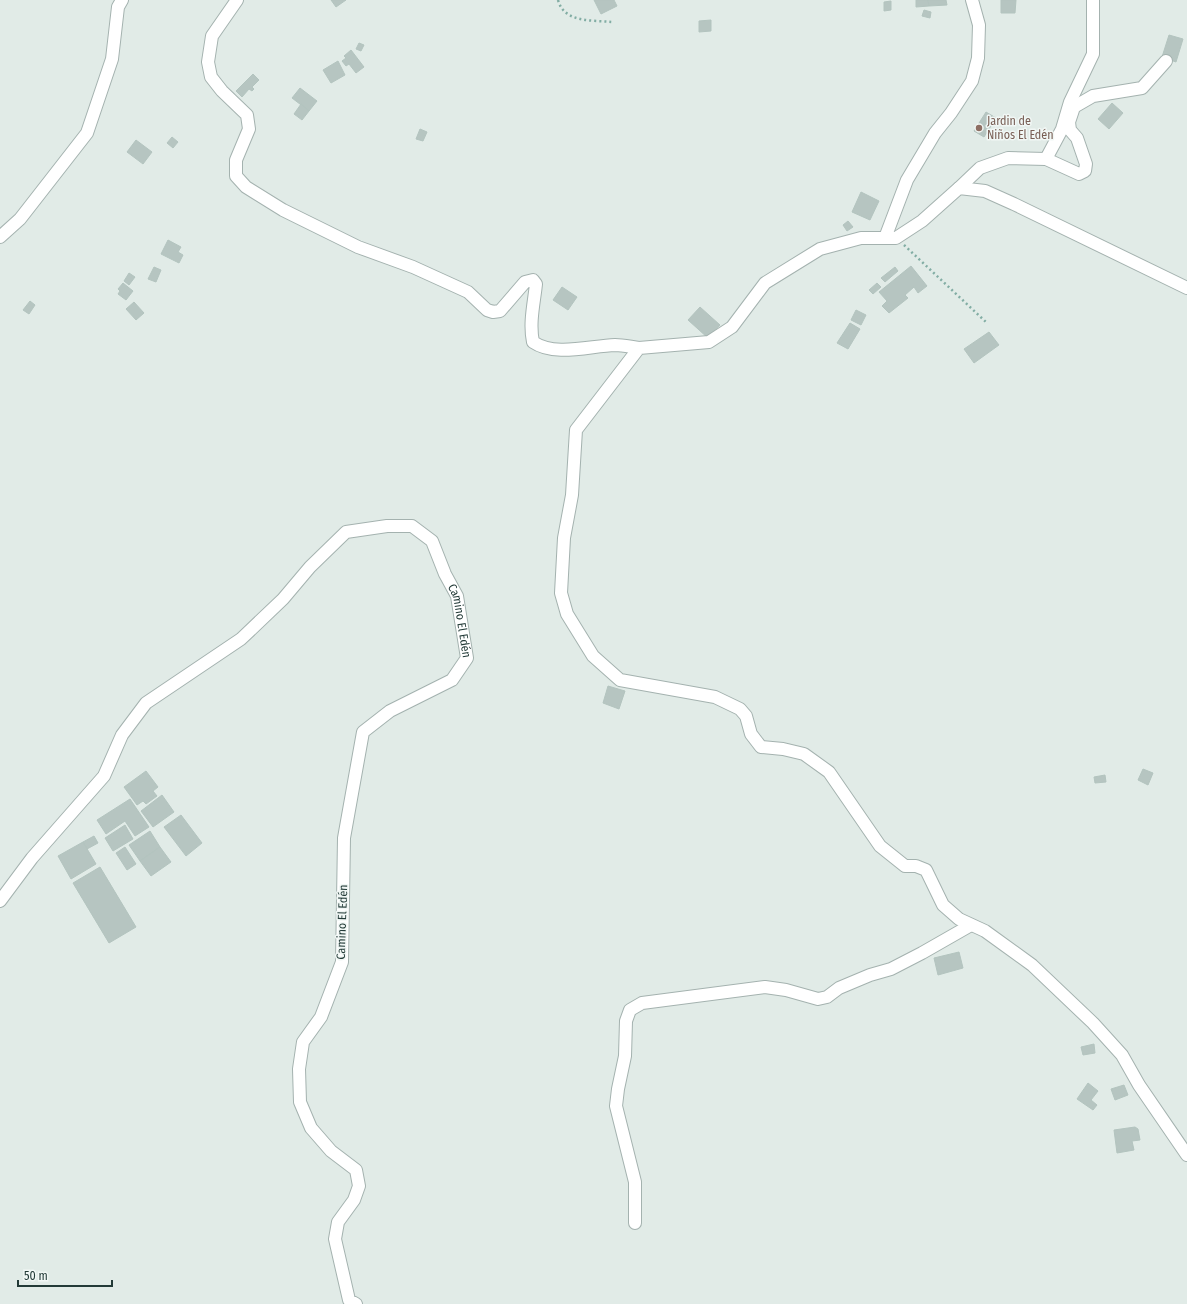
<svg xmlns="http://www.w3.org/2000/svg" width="1187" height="1304" font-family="'Fira Sans Condensed',sans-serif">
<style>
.building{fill:#b6c5c1;stroke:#b3c4bf}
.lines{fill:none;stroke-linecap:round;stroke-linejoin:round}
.minor-casing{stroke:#a4b2af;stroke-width:14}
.path{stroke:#82ada4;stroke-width:2.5;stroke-dasharray:2 3;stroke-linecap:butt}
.minor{stroke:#fff;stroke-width:12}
.education-dot{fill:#8d6e63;stroke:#f1f7f5;stroke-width:1.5}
.labels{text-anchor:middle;stroke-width:3;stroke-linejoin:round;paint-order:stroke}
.education-label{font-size:12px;fill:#785e54;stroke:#f1f7f5;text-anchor:start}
.street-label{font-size:12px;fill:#223a37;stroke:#f1f7f5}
</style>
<rect width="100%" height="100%" fill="#e1ebe7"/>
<!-- building -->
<g class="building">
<polygon points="331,0 346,0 336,7"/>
<polygon points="594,0 614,0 617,6 601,14"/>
<polygon points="916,0 928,0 929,6 916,7"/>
<polygon points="928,0 946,0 947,5 929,6"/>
<polygon points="1001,0 1016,0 1015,13 1001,13"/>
<polygon points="891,1 891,10 884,11 884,2"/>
<polygon points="924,10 931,12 930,18 922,16"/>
<polygon points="711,20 711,31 699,32 699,21"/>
<polygon points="1169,35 1183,39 1176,62 1162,57"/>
<polygon points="359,43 364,45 361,51 356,49"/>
<polygon points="351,50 364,67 356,73 349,64 346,66 342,61 346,58 344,56"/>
<polygon points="338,61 345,75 331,83 323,70"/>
<polygon points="253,74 259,80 252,87 254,89 252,91 249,89 242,97 236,91"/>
<polygon points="300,88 317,101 309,111 292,98"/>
<polygon points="1112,103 1123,113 1109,129 1098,119"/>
<polygon points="301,104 309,111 302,120 294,114"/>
<polygon points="986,112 996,118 984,137 974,131"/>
<polygon points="420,129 427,132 423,141 416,139"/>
<polygon points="172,137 178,142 173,148 167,143"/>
<polygon points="136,140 152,152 143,164 127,152"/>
<polygon points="861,192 879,201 870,220 852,212"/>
<polygon points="848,221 853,227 847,231 843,225"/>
<polygon points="168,240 181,247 178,252 183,255 179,263 161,254"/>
<polygon points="911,266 927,286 918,293 914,287 905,295 908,298 889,313 882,306 887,301 879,292"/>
<polygon points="154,267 161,270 156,282 148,279"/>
<polygon points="895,267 898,271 885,282 881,278"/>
<polygon points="129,273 135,277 129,285 124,281"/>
<polygon points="123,283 133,291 126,300 118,294 120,291 118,289"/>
<polygon points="877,283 881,287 873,294 869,290"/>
<polygon points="562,287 577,297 568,310 553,300"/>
<polygon points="30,301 35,305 29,314 23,310"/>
<polygon points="134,302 144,313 136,320 126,309"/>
<polygon points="700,307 720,325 708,338 688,320"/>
<polygon points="856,310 866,315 861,325 851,320"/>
<polygon points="850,323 860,329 848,349 837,343"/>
<polygon points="989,332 999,345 974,363 964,349"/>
<polygon points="608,686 625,691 619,709 603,703"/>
<polygon points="1143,769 1153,773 1148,785 1138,780"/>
<polygon points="146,771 158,787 153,791 157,796 146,804 143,801 137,805 124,787"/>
<polygon points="1105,775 1106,782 1095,783 1094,777"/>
<polygon points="162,795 174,812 153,827 141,811"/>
<polygon points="130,799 149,827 135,836 125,821 106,834 97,820"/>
<polygon points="181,815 202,843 186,856 164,827"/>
<polygon points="125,825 133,839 113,851 105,838"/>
<polygon points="150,831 160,847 140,861 129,845"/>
<polygon points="94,836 98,843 87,849 83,842"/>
<polygon points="83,842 96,864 71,879 58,856"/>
<polygon points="125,847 136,864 127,870 116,853"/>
<polygon points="160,847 171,862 151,876 140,861"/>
<polygon points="100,867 136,927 109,943 73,883"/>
<polygon points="959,952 963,968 938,975 934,958"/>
<polygon points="1094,1044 1095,1053 1083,1055 1081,1047"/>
<polygon points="1088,1083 1098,1091 1091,1100 1097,1105 1093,1110 1077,1099"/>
<polygon points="1124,1085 1128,1095 1115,1100 1111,1089"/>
<polygon points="1135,1127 1138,1129 1140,1140 1132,1141 1134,1150 1117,1153 1114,1130"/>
</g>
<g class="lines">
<!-- minor casing -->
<g class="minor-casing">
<g id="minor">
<path d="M237 0 212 36 208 62 211 77 222 91 247 115 249 129 236 160V176L246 187 283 210 358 247 413 267 468 292 487 310 493 312 500 311 525 282 533 280 536 284C534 303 529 323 533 342 555 357 589 346 615 345 623 345 631 347 639 348"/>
<polyline points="1046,159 1079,174 1085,171 1086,164 1077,138 1070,130 1069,122 1074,107 1093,96 1142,88 1166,61"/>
<polyline points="959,188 980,168 1008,158 1046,159 1062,129 1070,102 1093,54 1093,0"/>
<polyline points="0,237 20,219 87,133 112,59 118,7 122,0"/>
<polyline points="885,238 907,180 935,133 951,113 972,81 978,58 979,25 972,0"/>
<polyline points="1187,288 1014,204 985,191 959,188 922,221 896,238 861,238 820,249 765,283 732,327 709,342 639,348 576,430 572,495 564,538 561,593 567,614 593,656 620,680 715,697 740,709 746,716 751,734 761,747 783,749 804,754 829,772 880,846 905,866 916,866 926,870 943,905 959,919 985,931 1032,965 1093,1023 1122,1055 1139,1085 1187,1155"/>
<path id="s1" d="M0 901 32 858 104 776 122 735 146 703 241 639 283 599 310 567 346 532 387 526H412L432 541 445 574 457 596 467 658 452 680 390 711 363 732 344 838 342 962 321 1017 303 1042 299 1069 300 1102 311 1128 331 1151 356 1170 359 1186 354 1200 338 1222 335 1239 349 1300 356 1304"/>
<polyline points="635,1223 635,1182 616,1106 618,1089 625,1056 626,1021 630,1010 642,1003 765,987 786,990 818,999 827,997 839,988 870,975 891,969 922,953 971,925"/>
</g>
</g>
<!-- path -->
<g class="path">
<path d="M558 0C564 23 592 20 612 22"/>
<polyline points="904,245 987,323"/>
</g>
<!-- minor -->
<use href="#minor" class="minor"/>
</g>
<!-- markers -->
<circle class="education-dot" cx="979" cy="128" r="4"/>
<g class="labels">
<!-- education labels -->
<g class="education-label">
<text x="987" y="125">Jardin de<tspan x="987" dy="14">Niños El Edén</tspan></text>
</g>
<!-- street labels -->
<g class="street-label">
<text dy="4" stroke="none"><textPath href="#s1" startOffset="689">Camino El Edén</textPath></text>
<text transform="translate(342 922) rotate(-88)" y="4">Camino El Edén</text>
</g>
</g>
<!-- scale -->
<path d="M18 1280v6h94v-6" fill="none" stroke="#223a37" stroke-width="2"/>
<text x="24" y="1280" font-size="12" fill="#223a37" stroke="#f1f7f5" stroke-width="3" paint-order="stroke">50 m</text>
</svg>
